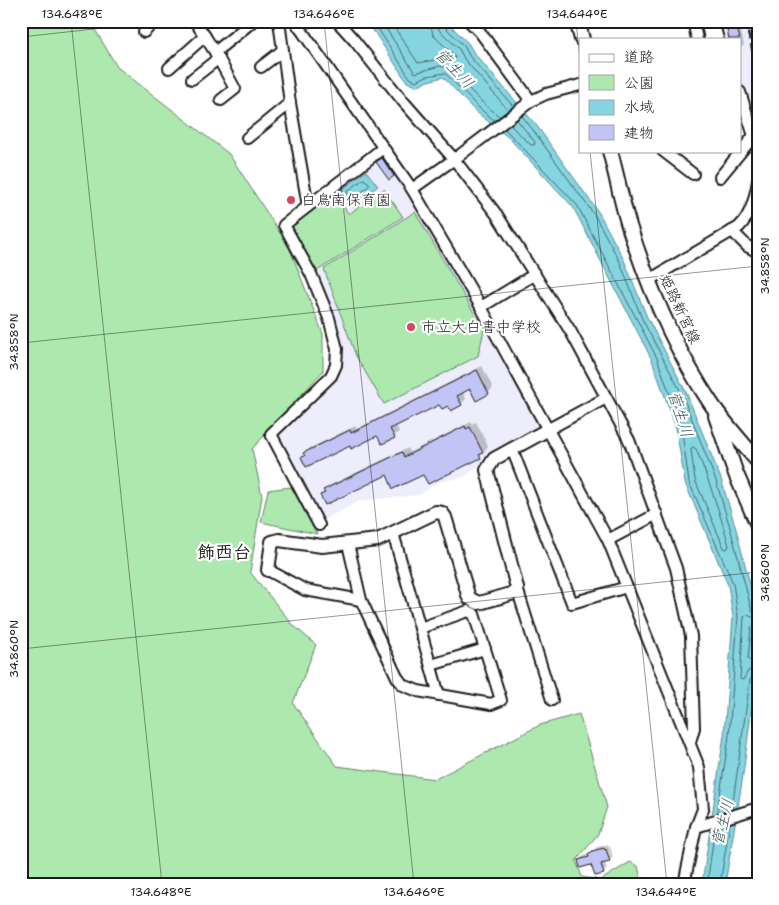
<svg xmlns="http://www.w3.org/2000/svg" width="779" height="905" font-family="'Shantell Sans','Klee One',sans-serif">
<style>
.built{fill:#ededfc}
.green{fill:#ade9af;stroke:#648266}
.water{fill:#85d5e1;stroke:#5b8b92}
.shadow{fill:#0003}
.lines{fill:none;stroke-linecap:round;stroke-linejoin:round}
.shore{stroke:#46666b;stroke-width:1}
.building{fill:#c2c4f6;stroke:#1c1c1c}
.minor-casing{stroke:#1c1c1c;stroke-width:14}
.tertiary-casing{stroke:#1c1c1c;stroke-width:16}
.secondary-casing{stroke:#1c1c1c;stroke-width:18}
.minor{stroke:#fff;stroke-width:10}
.tertiary{stroke:#fff;stroke-width:12}
.secondary{stroke:#fff;stroke-width:14}
.rail{stroke:#1c1c1c;stroke-width:2.5;stroke-dasharray:8 4;stroke-linecap:butt}
.ticks{fill:none;stroke:#1c1c1c;stroke-width:1;stroke-opacity:0.45}
.poi-dot{fill:#d1495b;stroke:#fff;stroke-width:2}
.labels{text-anchor:middle;stroke-width:4.5;stroke-linejoin:round;paint-order:stroke}
.poi-label{font-size:15px;fill:#1c1c1c;stroke:#fff;text-anchor:start}
.street-label{font-size:15px;fill:#1c1c1c;stroke:#fff}
.water-label{font-size:16px;font-style:italic;fill:#415d61;stroke:#fff}
.quarter-label{font-size:18px;font-weight:bold;fill:#1c1c1c;stroke:#fff}
.neatline{fill:none;stroke:#1c1c1c;stroke-width:2}
.ticks-label{font-size:12px;text-anchor:middle;fill:#1c1c1c}
</style>
<rect width="100%" height="100%" fill="#fff"/>
<filter id="ink" filterUnits="userSpaceOnUse"><feTurbulence type="fractalNoise" baseFrequency=".02" numOctaves="2"/><feDisplacementMap in="SourceGraphic" scale="10" xChannelSelector="R" yChannelSelector="G"/><feConvolveMatrix kernelMatrix="1 2 1 2 8 2 1 2 1" color-interpolation-filters="sRGB"/></filter>
<g filter="url(#ink)">
<!-- built -->
<g class="built">
<polygon points="696,21 758,21 758,129 740,78 740,39 701,39"/>
<polygon points="381,154 401,181 443,250 540,425 537,429 492,455 464,477 438,482 419,495 359,501 323,520 278,430 335,378 342,361 340,339 334,315 320,281 291,229 291,224"/>
</g>
<!-- green -->
<g class="green">
<polygon points="21,21 90,21 117,67 229,154 289,247 323,334 323,371 252,449 262,496 250,572 293,625 316,645 293,703 337,766 435,779 540,725 579,714 607,807 598,834 576,861 582,877 601,880 630,862 638,866 642,884 21,884"/>
<polygon points="384,189 403,217 317,271 293,229 293,225 333,194 349,214"/>
<polygon points="415,212 484,330 478,356 384,404 356,356 324,269"/>
<polygon points="291,487 317,534 261,522 268,490"/>
</g>
<!-- water -->
<g class="water">
<polygon points="367,21 446,21 468,43 474,53 537,126 599,213 624,260 647,317 686,392 721,479 736,529 757,612 758,660 742,782 725,884 702,884 724,735 733,617 728,585 685,483 676,428 652,360 573,207 509,138 475,111 443,77 428,81 416,86 407,82"/>
<polygon points="366,171 378,186 350,207 339,192"/>
</g>
<!-- shadow -->
<g class="shadow">
<polygon points="739,22 744,45 740,48 740,39 730,39 727,27 730,24"/>
<polygon points="385,156 396,172 389,178 380,160"/>
<polygon points="482,366 493,388 488,393 471,388 463,392 466,399 461,404 440,403 396,425 399,431 394,437 378,434 302,458 310,448 355,426 357,429"/>
<polygon points="471,422 472,424 476,422 488,446 480,457 424,473 388,474 321,496 330,485 408,448 410,452"/>
<polygon points="608,844 609,847 610,846 613,857 609,861 605,862 607,869 603,873 592,863 579,860 583,856 590,854 597,847"/>
</g>
<g class="lines">
<!-- shore -->
<g class="shore">
<polyline points="373,21 410,78 416,81 427,76 445,73 479,108 495,121"/>
<polyline points="381,21 415,73 440,66 448,68 483,103 500,117"/>
<polyline points="390,21 418,63 441,59 454,61 455,58 453,54 433,35 430,21"/>
<polyline points="437,21 439,30 459,49 465,60 508,110"/>
<polyline points="443,21 444,26 464,46 470,57 513,106"/>
<polyline points="522,116 533,130 595,216 620,262 642,319 682,394 716,481 731,531 751,608 753,612 758,612"/>
<polyline points="510,125 531,145 534,145 535,142 517,120"/>
<polyline points="505,129 577,205 657,358 681,426 689,482 733,583 738,617 729,736 717,814"/>
<polygon points="364,179 369,183 369,186 353,199 350,199 347,194 347,192"/>
<path d="M693 447 696 449C709 481 720 513 729 546L727 549 724 548 695 480 691 450Z"/>
<polyline points="758,619 747,615 744,617 740,679 743,680 748,671 758,668"/>
<polyline points="758,626 752,626 751,628 748,659 750,661 758,661"/>
<polyline points="732,809 750,680 753,676 758,675"/>
<polyline points="707,884 715,828"/>
<polyline points="720,884 730,823"/>
</g>
</g>
<!-- building -->
<g class="building">
<polygon points="736,24 740,39 729,39 726,26"/>
<polygon points="382,158 394,176 389,180 376,162"/>
<polygon points="477,370 489,394 476,401 470,389 457,396 462,405 451,411 448,406 442,409 439,405 390,429 395,438 382,444 377,436 351,449 350,446 306,467 301,457 305,456 303,453 350,430 351,433"/>
<polygon points="465,426 466,429 470,427 483,453 479,455 481,458 428,484 423,475 393,489 387,475 325,505 320,495 325,493 323,490 402,452 404,457"/>
<polygon points="604,848 605,850 606,849 610,862 601,864 604,874 595,876 591,865 580,868 578,860 589,857 588,854 592,853 592,851"/>
</g>
<g class="lines">
<!-- minor casing -->
<g class="minor-casing">
<g id="minor">
<polyline points="195,21 215,52 253,21"/>
<polyline points="279,21 290,103 308,206"/>
<polyline points="295,21 412,189 481,307 608,540 699,767 703,809 696,827 684,884"/>
<polyline points="337,21 354,40 402,100 454,159 497,215 571,332 629,440 676,568 691,636 694,728 690,742"/>
<polyline points="469,21 480,32 531,101"/>
<polyline points="693,21 697,39"/>
<polyline points="706,21 710,39"/>
<polyline points="713,21 718,39"/>
<polyline points="299,27 308,21"/>
<polyline points="144,32 155,21"/>
<polyline points="215,52 235,89 221,100"/>
<polyline points="261,67 283,50"/>
<polyline points="169,68 205,36"/>
<polyline points="192,79 219,58"/>
<polyline points="740,92 758,149"/>
<polyline points="247,138 290,103"/>
<polyline points="663,151 693,174"/>
<polyline points="720,177 753,137"/>
<polyline points="412,189 460,155 531,101 546,94 580,85"/>
<polyline points="732,231 747,246 758,252"/>
<path d="M649 280 739 227C751 215 755 198 758 181"/>
<polyline points="481,307 535,274"/>
<polyline points="547,430 606,398"/>
<polyline points="512,449 572,603 627,587"/>
<polyline points="319,525 271,434 331,376 336,365 337,349 329,318 311,274 284,225 383,148"/>
<polyline points="393,533 439,695"/>
<polyline points="608,540 657,514"/>
<polyline points="348,544 361,600 397,677 403,685 418,691 491,704 501,700 474,614 468,611 420,628"/>
<polyline points="268,570 305,590 361,600"/>
<polyline points="517,588 552,700"/>
<polyline points="431,665 485,649"/>
<polyline points="696,827 758,808"/>
</g>
</g>
<!-- tertiary casing -->
<g class="tertiary-casing">
<polyline id="tertiary" points="268,570 272,542 279,540 322,546 378,540 436,512 442,513 445,517 469,598 478,603 483,602 514,593 517,588 487,470 494,459 547,430"/>
</g>
<!-- secondary casing -->
<g class="secondary-casing">
<g id="secondary">
<polyline points="577,21 582,39"/>
<path d="M610 151C617 177 622 204 630 229 649 288 675 349 710 402 724 423 741 442 758 461"/>
<polyline points="716,416 736,474 758,525"/>
</g>
</g>
<!-- minor -->
<use href="#minor" class="minor"/>
<!-- tertiary -->
<use href="#tertiary" class="tertiary"/>
<!-- secondary -->
<use href="#secondary" class="secondary"/>
<!-- rail -->
<polyline class="rail" points="745,21 758,72"/>
</g>
</g>
<!-- ticks -->
<path class="ticks" d="M71 21 162 884M324 21 414 884M576 21 580 61M21 37 167 21M590 151 667 884M21 343 758 266M21 649 758 572M707 884 758 878"/>
<!-- markers -->
<g class="poi-dot">
<circle cx="291" cy="200" r="5"/>
<circle cx="411" cy="327" r="5"/>
</g>
<g class="labels">
<!-- poi labels -->
<g class="poi-label">
<text x="301" y="205">白鳥南保育園</text>
<text x="421" y="332">市立大白書中学校</text>
</g>
<!-- street labels -->
<g class="street-label">
<text transform="translate(680 309) rotate(65)" y="5">姫路新宮線</text>
</g>
<!-- water labels -->
<g class="water-label">
<text transform="translate(455 68) rotate(47)" y="6">菅生川</text>
<text transform="translate(681 414) rotate(72)" y="6">菅生川</text>
<text transform="translate(722 822) rotate(-76)" y="6">菅生川</text>
</g>
<!-- quarter labels -->
<g class="quarter-label">
<text x="224" y="558">飾西台</text>
</g>
</g>
<!-- margin -->
<rect width="779" height="905" fill="none" stroke="#fff" stroke-width="55"/>
<!-- legend -->
<rect x="579" y="38" width="162" height="115" fill="#ffffff" stroke="#a4a4a4"/>
<rect x="589" y="54" width="25" height="8" fill="#ffffff" stroke="#a4a4a4"/>
<text x="624" y="62" font-size="15" fill="#1c1c1c">道路</text>
<rect x="589" y="75" width="25" height="15" fill="#ade9af" stroke="#a4a4a4"/>
<text x="624" y="88" font-size="15" fill="#1c1c1c">公園</text>
<rect x="589" y="100" width="25" height="15" fill="#85d5e1" stroke="#a4a4a4"/>
<text x="624" y="112" font-size="15" fill="#1c1c1c">水域</text>
<rect x="589" y="125" width="25" height="15" fill="#c2c4f6" stroke="#a4a4a4"/>
<text x="624" y="138" font-size="15" fill="#1c1c1c">建物</text>
<rect x="28" y="28" width="724" height="850" class="neatline"/>
<g class="ticks-label">
<text x="72" y="18">134.648°E</text>
<text x="324" y="18">134.646°E</text>
<text x="577" y="18">134.644°E</text>
<text transform="translate(765 266) rotate(-90)" y="4">34.858°N</text>
<text transform="translate(14 342) rotate(-90)" y="4">34.858°N</text>
<text transform="translate(765 573) rotate(-90)" y="4">34.860°N</text>
<text transform="translate(14 649) rotate(-90)" y="4">34.860°N</text>
<text x="161" y="896">134.648°E</text>
<text x="414" y="896">134.646°E</text>
<text x="666" y="896">134.644°E</text>
</g>
</svg>
